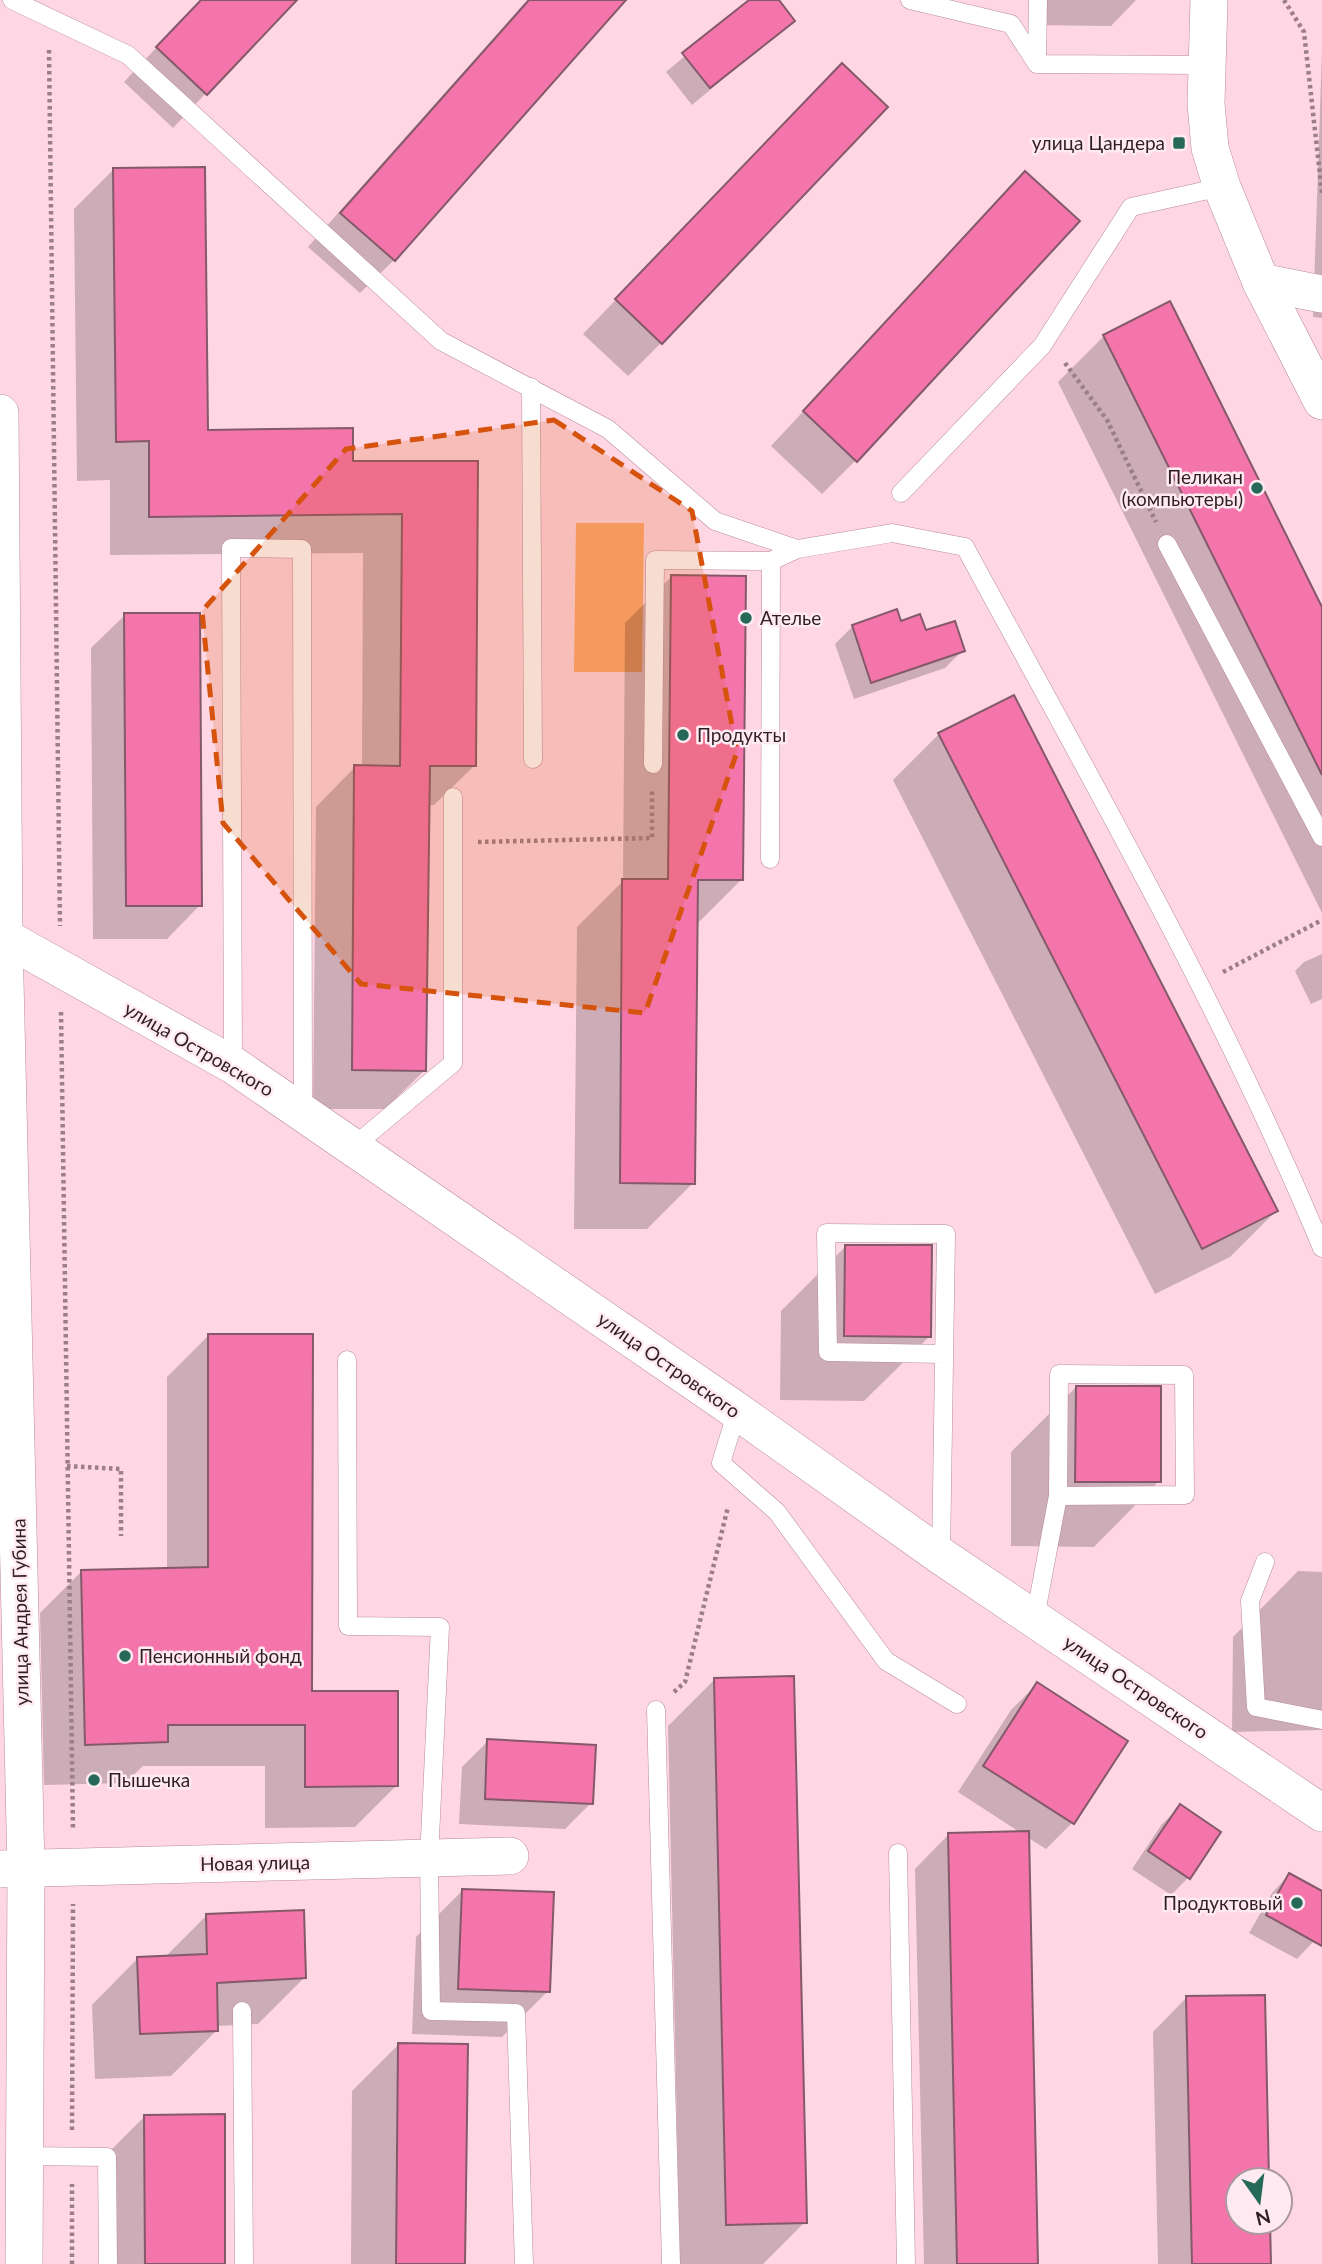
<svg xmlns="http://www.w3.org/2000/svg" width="1322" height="2264" font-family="Lato,sans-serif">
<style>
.green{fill:#fdab71}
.shadow{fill:#0003}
.building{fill:#f475ab;stroke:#845969;stroke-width:2}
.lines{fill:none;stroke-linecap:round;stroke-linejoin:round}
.lane-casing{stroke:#b88a9a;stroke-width:19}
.street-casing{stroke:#b88a9a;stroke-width:38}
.path{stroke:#9b7e88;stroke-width:4.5;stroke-dasharray:3.5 3.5;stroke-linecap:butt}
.lane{stroke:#fff;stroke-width:18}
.street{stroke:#fff;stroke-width:37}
.marked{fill:#d6530e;fill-opacity:0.2;stroke:#d6530e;stroke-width:5;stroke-dasharray:14 9;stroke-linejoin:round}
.poi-dot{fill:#266959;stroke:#ffeaf1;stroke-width:2.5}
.labels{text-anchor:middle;stroke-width:5;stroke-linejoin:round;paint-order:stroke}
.poi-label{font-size:19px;fill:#301e25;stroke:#ffeaf1;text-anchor:start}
.street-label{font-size:19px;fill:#301e25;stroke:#ffeaf1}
</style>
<rect width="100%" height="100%" fill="#ffd7e4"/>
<!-- green -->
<polygon class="green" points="576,523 644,523 642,672 574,672"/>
<!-- shadow -->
<g class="shadow">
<polygon points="201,0 294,0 173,128 124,82"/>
<polygon points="527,0 602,0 394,260 360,293 308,247"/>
<polygon points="751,0 776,0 793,21 692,105 666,72"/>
<polygon points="1030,0 1136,0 1111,26 1030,25"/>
<polygon points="1322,51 1322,318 1313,317"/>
<polygon points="808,99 661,343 628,376 583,334"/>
<polygon points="114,169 206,432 351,462 476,463 474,766 434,805 428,805 425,1070 385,1109 313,1109 316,807 355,767 362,767 363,553 110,555 110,480 77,481 74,209"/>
<polygon points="1025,173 856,460 822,494 771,446"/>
<polygon points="1104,336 1322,611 1322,913 1058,382"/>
<polygon points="671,577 742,879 696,925 693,1183 647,1229 574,1229 577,927 623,881 625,623"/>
<polygon points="125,615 200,905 167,939 93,939 91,648"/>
<polygon points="900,623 963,650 945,668 854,699 835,644 853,626"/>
<polygon points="939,734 1276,1211 1230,1257 1155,1294 893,780"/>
<polygon points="1322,954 1322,999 1311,1004 1295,971 1304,962"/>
<polygon points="846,1246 930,1336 864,1401 780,1400 781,1311"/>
<polygon points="209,1335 311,1693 396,1786 355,1827 265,1828 265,1766 143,1766 125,1783 44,1785 40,1613 81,1572 167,1570 167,1377"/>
<polygon points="1076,1387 1159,1481 1094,1547 1011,1546 1011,1452"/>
<polygon points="1298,1571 1322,1572 1322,1730 1232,1732 1233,1637"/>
<polygon points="714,1680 805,2222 763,2264 680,2264 668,1726"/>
<polygon points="1037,1684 1126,1742 1072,1823 1046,1849 1027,1837 1036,2264 924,2264 915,1869 948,1835 1021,1833 958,1792 1011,1710"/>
<polygon points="488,1741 591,1803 565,1829 459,1824 462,1767"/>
<polygon points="1180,1807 1188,1878 1171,1895 1132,1869 1162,1824"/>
<polygon points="1289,1875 1322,1893 1322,1927 1314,1941 1297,1959 1249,1933 1272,1893"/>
<polygon points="462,1891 548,1991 502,2037 412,2034 416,1937"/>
<polygon points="206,1916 304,1978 258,2024 217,2026 217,2030 171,2076 95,2079 92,2005 138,1958 165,1957"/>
<polygon points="1186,1998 1268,2180 1238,2180 1238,2222 1269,2222 1269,2264 1158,2264 1153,2032"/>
<polygon points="398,2045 464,2264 351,2264 352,2091"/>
<polygon points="145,2116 224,2264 99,2264 99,2162"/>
</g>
<!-- building -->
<g class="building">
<polygon points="201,0 297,0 207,95 156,47"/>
<polygon points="529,0 626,0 395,261 340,213"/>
<polygon points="749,0 779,0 795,21 710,88 682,53"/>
<polygon points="842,63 888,107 662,344 615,299"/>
<polygon points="205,167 208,430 353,428 353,461 478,461 476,766 430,766 426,1071 352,1070 354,765 400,766 402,514 149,517 149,441 116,442 113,168"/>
<polygon points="1025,171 1080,221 857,462 803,411"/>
<polygon points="1170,301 1322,607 1322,775 1103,335"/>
<polygon points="671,575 746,576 743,880 698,880 695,1184 620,1183 622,879 668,879"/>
<polygon points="897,609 901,621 920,614 926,630 955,621 965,651 871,683 852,625"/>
<polygon points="124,613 200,613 202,906 126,906"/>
<polygon points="1014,695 1278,1211 1202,1249 938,733"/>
<polygon points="845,1245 932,1245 931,1337 844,1336"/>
<polygon points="208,1334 313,1334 312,1691 398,1691 398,1786 305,1787 305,1725 168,1725 168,1742 85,1745 81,1570 208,1567"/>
<polygon points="1076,1386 1161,1386 1161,1482 1075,1482"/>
<polygon points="794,1676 807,2223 726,2225 714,1678"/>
<polygon points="1037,1682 1128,1741 1074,1824 983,1766"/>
<polygon points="487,1739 596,1745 593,1804 485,1799"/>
<polygon points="1180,1804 1221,1832 1190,1879 1148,1851"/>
<polygon points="1029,1831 1038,2264 957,2264 948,1833"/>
<polygon points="1289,1873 1322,1891 1322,1946 1266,1915"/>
<polygon points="462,1889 554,1892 550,1992 458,1989"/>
<polygon points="304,1910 306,1978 217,1983 218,2031 140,2034 137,1957 207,1954 206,1914"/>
<polygon points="1265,1995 1269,2180 1238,2180 1238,2222 1270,2222 1271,2264 1192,2264 1186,1996"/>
<polygon points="398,2043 468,2044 465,2264 396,2264"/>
<polygon points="225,2114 225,2264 145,2264 144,2115"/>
</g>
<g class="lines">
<!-- lane casing -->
<g class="lane-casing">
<g id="lane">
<path d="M12 0 128 55 441 341 608 429 715 521 797 549 892 533 965 547C1090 778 1221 1005 1322 1248"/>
<polyline points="910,0 1011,24 1037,64 1207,65"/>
<polyline points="1037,63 1038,0"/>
<polyline points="531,387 533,759"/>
<polyline points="901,493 1042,346 1131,207 1222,187"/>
<polyline points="1167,544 1322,837"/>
<polyline points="653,764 655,560 771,561"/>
<polyline points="770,859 771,561 797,549"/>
<polyline points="233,1065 231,548 302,549 303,1111"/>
<polyline points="353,1147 453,1063 453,797"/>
<polyline points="347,1360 348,1626 440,1627 429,1859 431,2011 516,2013 524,2264"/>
<polyline points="737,1411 721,1463 777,1512 886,1661 957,1704"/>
<polyline points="941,1556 946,1234 826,1233 828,1352 944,1354"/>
<polyline points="1265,1562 1250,1601 1256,1707 1322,1720"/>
<polyline points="1035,1618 1058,1496 1059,1374 1184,1375 1185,1495 1058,1496"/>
<polyline points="656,1710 671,2264"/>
<polyline points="898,1853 906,2264"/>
<polyline points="242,2011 244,2264"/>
<polyline points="26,2156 107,2157 108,2264"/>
</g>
</g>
<!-- street casing -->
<g class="street-casing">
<g id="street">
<polyline points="1209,0 1206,104 1210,148 1222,187 1261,282 1322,401"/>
<polyline points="1261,282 1322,294"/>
<polyline points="0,413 4,937 26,1868 24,2264"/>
<polyline points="4,937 233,1065 737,1411 941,1556 1322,1813"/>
<polyline points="0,1869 510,1856"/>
</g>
</g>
<!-- path -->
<g class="path">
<polyline points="1284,0 1304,32 1322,193"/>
<polyline points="49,50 60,926"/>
<polyline points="1065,363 1107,420 1156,522"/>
<polyline points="478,842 652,838 652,789"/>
<polyline points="1223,972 1322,920"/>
<polyline points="61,1012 73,1829"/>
<polyline points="67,1466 121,1469 121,1536"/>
<polyline points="674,1692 685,1682 728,1507"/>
<polyline points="72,2130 73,1904"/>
<polyline points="72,2264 72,2184"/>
</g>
<!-- lane -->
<use href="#lane" class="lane"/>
<!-- street -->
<use href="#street" class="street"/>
</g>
<!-- marked area -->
<path class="marked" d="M554 420 692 511 737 752 645 1013 361 984 223 823 202 611 346 449Z"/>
<!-- markers -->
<g class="poi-dot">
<rect x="1172" y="136" width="14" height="14" rx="3.5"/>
<circle cx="1257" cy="488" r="7"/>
<circle cx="746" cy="618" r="7"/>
<circle cx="683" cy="735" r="7"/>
<circle cx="125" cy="1656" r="7"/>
<circle cx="94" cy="1780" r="7"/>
<circle cx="1297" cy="1903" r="7"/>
</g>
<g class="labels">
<!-- poi labels -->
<g class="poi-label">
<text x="1165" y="150" text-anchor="end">улица Цандера</text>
<text x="1243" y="484" text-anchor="end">Пеликан<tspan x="1243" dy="22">(компьютеры)</tspan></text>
<text x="760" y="625">Ателье</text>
<text x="697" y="742">Продукты</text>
<text x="139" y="1663">Пенсионный фонд</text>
<text x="108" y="1787">Пышечка</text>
<text x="1283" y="1910" text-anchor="end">Продуктовый</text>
</g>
<!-- street labels -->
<g class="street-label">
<text transform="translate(199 1049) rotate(30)" y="7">улица Островского</text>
<text transform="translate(669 1365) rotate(35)" y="7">улица Островского</text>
<text transform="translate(20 1612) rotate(-91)" y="7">улица Андрея Губина</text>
<text transform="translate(1136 1687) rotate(34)" y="7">улица Островского</text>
<text transform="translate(255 1863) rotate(-1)" y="7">Новая улица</text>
</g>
</g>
<!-- north arrow -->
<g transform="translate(1259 2201) rotate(166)"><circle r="33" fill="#ffeaf1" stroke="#ac989f" stroke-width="2"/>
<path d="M0-5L12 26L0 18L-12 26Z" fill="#266959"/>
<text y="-10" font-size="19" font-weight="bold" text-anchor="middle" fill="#301e25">N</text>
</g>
</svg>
